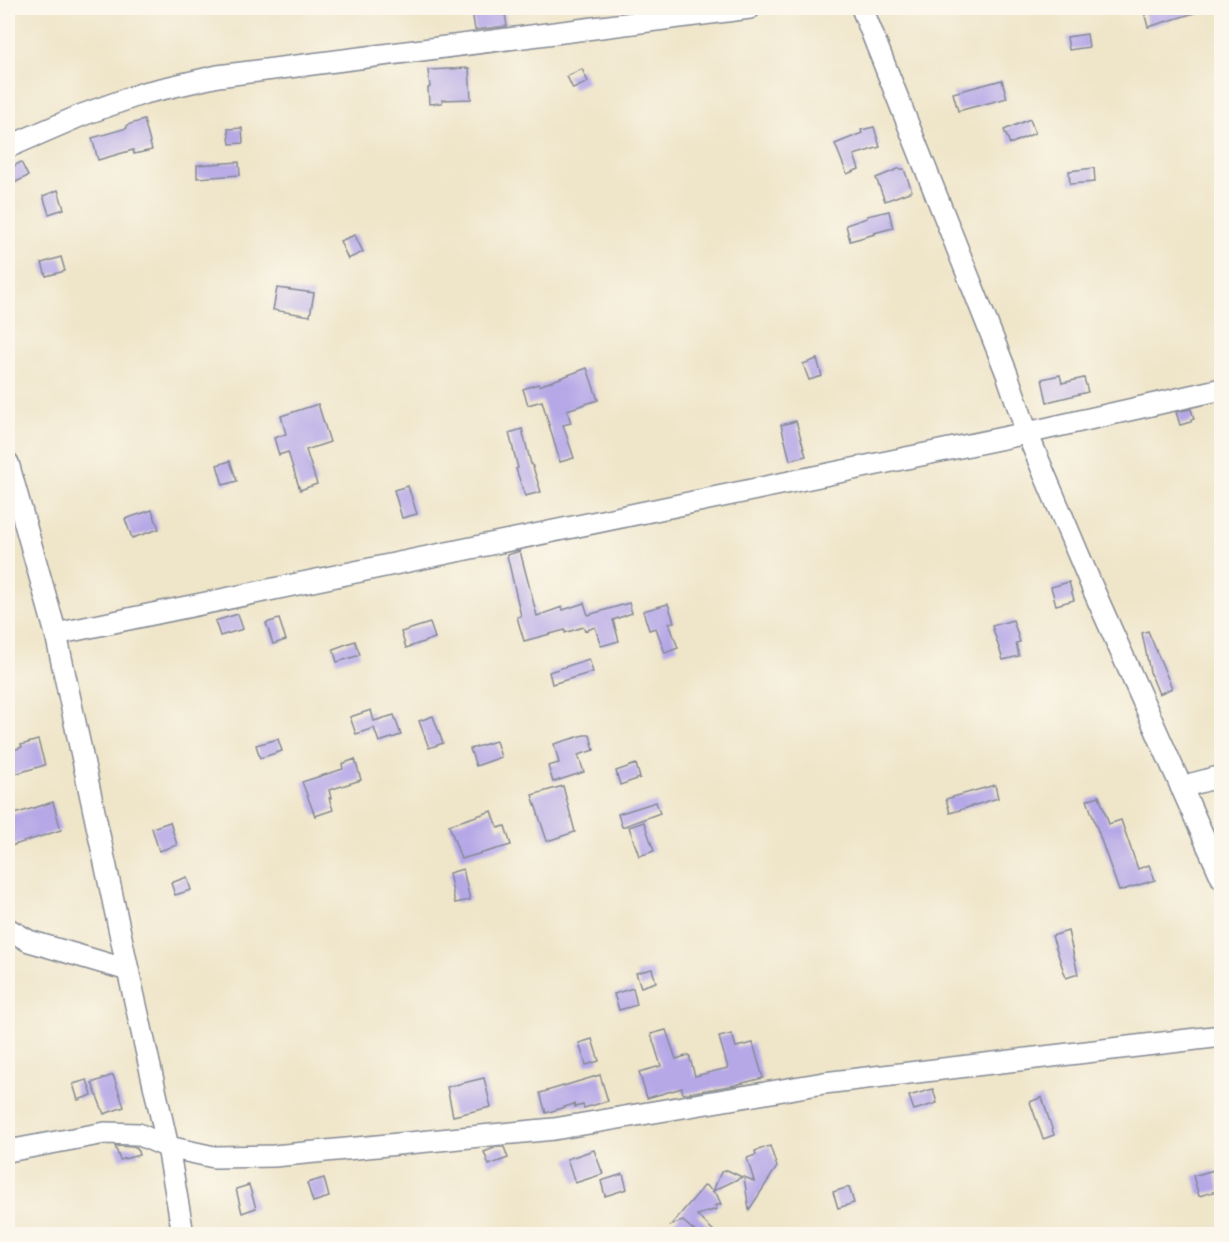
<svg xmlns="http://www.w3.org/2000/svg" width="1229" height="1242" font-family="Alegreya,serif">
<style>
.building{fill:#b6a8e7}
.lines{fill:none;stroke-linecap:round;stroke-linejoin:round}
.street-casing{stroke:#858a94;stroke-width:24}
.street{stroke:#fff;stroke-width:21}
</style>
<rect width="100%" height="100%" fill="#fbf7ec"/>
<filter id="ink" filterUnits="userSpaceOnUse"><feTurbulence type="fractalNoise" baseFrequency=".0167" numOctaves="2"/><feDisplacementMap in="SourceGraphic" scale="12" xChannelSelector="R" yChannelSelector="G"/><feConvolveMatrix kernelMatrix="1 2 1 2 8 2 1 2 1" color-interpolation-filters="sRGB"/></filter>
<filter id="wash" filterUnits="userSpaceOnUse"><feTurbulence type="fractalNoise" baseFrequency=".008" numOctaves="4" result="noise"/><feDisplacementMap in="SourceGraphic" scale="24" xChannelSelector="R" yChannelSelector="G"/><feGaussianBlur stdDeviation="1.35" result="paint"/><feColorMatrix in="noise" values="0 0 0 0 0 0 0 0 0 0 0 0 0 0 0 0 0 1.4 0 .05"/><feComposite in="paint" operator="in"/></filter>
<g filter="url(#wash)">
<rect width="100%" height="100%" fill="#efe5c9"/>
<g id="blocks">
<!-- building -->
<g class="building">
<polygon points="493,8 504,8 507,26 475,30 472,11"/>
<polygon points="1143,8 1200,8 1201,11 1148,27"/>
<polygon points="1087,34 1089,47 1069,50 1067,37"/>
<polygon points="469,68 471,99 442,100 442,103 429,104 428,88 430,87 428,70"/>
<polygon points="582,69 588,82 573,89 567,76"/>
<polygon points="1002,80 1007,98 958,111 953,93"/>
<polygon points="1030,119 1035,133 1010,144 1004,130"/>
<polygon points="144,120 152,150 134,154 133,150 98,160 92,138 127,128 127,125"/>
<polygon points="874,127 880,147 854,155 859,169 847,174 835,144 862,133 861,130"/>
<polygon points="242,128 243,143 230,144 228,129"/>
<polygon points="21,162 28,176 8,186 8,169"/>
<polygon points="239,162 240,175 197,178 197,165"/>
<polygon points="1094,168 1095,182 1070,184 1069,171"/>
<polygon points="898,169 904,169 912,191 885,201 876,178"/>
<polygon points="58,190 64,209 49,214 43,196"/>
<polygon points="889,211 893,228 874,233 875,234 850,241 846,225 867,218 867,216"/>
<polygon points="355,235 363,252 348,259 340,241"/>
<polygon points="61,257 65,271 46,276 42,263"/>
<polygon points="277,288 314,293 310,316 273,310"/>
<polygon points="817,359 822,376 809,380 803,364"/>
<polygon points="587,368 598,400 567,410 571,423 563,425 574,458 560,462 542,401 528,405 523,389 538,384 539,386"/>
<polygon points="1060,375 1062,383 1084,378 1088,392 1047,402 1042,379"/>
<polygon points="318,404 330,442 306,450 317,484 300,490 288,452 279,455 274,438 286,434 281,416"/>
<polygon points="1191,409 1194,419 1191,420 1191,422 1180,425 1176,412"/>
<polygon points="796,421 806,456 790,460 781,425"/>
<polygon points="522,429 531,464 532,464 541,492 525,496 516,469 518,468 509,433"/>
<polygon points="230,461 237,481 223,485 217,465"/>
<polygon points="408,486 417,514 402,518 394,490"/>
<polygon points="152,510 159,529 132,538 125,519"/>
<polygon points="520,551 537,616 562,607 563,610 584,603 588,615 629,603 632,613 613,620 619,641 601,646 595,627 585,631 583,627 565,633 565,630 524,641 517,617 521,616 507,555"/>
<polygon points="1069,582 1074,600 1056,605 1051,587"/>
<polygon points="668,604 674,622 669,623 678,648 665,653 656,628 649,630 643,611"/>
<polygon points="238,614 243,629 220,636 215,621"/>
<polygon points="279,619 286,640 273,644 266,623"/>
<polygon points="1013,620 1020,642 1016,643 1019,656 1003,660 992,626"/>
<polygon points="430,623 435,638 406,648 401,632"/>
<polygon points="1148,631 1172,688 1159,694 1150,672 1142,633"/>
<polygon points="355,641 360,655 337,662 333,649"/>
<polygon points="589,659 593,672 552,684 549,672"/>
<polygon points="371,710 374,721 394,715 401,735 379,742 374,728 356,734 350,717"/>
<polygon points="433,716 443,743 429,748 419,721"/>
<polygon points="584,735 590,735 594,750 578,755 584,772 553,782 548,766 559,763 554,744"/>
<polygon points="278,739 282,751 260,758 256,745"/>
<polygon points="38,740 45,765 8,776 8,752 22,747 21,745"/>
<polygon points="496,741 501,757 476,766 470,749"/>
<polygon points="355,759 361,780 329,790 331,798 329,798 333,810 315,816 302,782 343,769 342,764"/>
<polygon points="636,764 640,778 620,785 616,771"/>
<polygon points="995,785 998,798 950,813 946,799"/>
<polygon points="563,786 575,832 547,841 532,795"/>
<polygon points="1099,796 1109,824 1121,820 1138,869 1149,865 1155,880 1119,891 1087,800"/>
<polygon points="53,802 61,830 8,847 8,816"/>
<polygon points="656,802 660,813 622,827 618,814"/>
<polygon points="492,811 498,828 505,826 511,845 461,859 449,825"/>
<polygon points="170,822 177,845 159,851 152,828"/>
<polygon points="644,822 654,851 639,856 629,827"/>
<polygon points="463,869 470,900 455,903 449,873"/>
<polygon points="187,877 191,890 175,895 171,883"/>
<polygon points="1068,931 1078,974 1066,978 1052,936"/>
<polygon points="652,969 656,982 641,987 636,973"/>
<polygon points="633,988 637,1005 619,1010 614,994"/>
<polygon points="666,1030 676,1059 689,1055 695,1076 728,1068 719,1037 732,1034 736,1047 753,1043 763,1078 735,1085 683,1094 682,1088 647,1098 639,1072 661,1066 651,1034"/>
<polygon points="592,1039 599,1061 586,1065 579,1043"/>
<polygon points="113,1075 124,1107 104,1114 92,1083"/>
<polygon points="600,1075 608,1101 584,1108 583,1105 575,1107 574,1104 546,1113 540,1093"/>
<polygon points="484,1078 491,1107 453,1116 447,1087"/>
<polygon points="87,1080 92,1095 78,1100 73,1084"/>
<polygon points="933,1089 937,1103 914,1110 909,1096"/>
<polygon points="1042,1097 1054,1135 1043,1139 1030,1102"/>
<polygon points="115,1146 135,1147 137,1148 139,1155 120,1160"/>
<polygon points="770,1146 777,1167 749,1210 744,1177 754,1181 747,1158 756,1155 755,1151"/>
<polygon points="497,1147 504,1147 508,1158 489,1165 484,1152"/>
<polygon points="594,1150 603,1174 575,1183 567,1159"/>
<polygon points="727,1170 742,1177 713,1191 721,1172"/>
<polygon points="1214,1170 1220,1190 1199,1196 1193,1176"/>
<polygon points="623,1174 627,1189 605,1196 601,1181"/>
<polygon points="324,1178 329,1197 313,1202 307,1183"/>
<polygon points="249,1185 256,1208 242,1213 236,1189"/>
<polygon points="705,1185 717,1195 721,1204 715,1206 717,1209 697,1215 717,1234 698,1234 683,1221 671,1225"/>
<polygon points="849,1187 854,1203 838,1208 833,1192"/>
</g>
</g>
</g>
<g filter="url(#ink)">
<use href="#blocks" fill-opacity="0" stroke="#858a94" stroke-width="1.5"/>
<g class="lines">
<!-- street casing -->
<g class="street-casing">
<g id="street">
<polyline points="862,8 1007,374 1027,433 1093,589 1222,878"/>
<polyline points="8,147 82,115 144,93 218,76 750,8"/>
<polyline points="8,463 56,634 128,970 168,1147 183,1234"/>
<polyline points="56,634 1027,433 1222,389"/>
<polyline points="1181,787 1222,776"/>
<polyline points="8,929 29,941 128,970"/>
<polyline points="8,1151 105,1133 138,1134 168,1147 214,1157 274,1156 554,1129 824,1083 1222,1036"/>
</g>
</g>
<!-- street -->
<use href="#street" class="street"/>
</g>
</g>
<!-- margin -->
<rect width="1229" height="1242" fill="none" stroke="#fbf7ec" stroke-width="30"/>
</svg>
